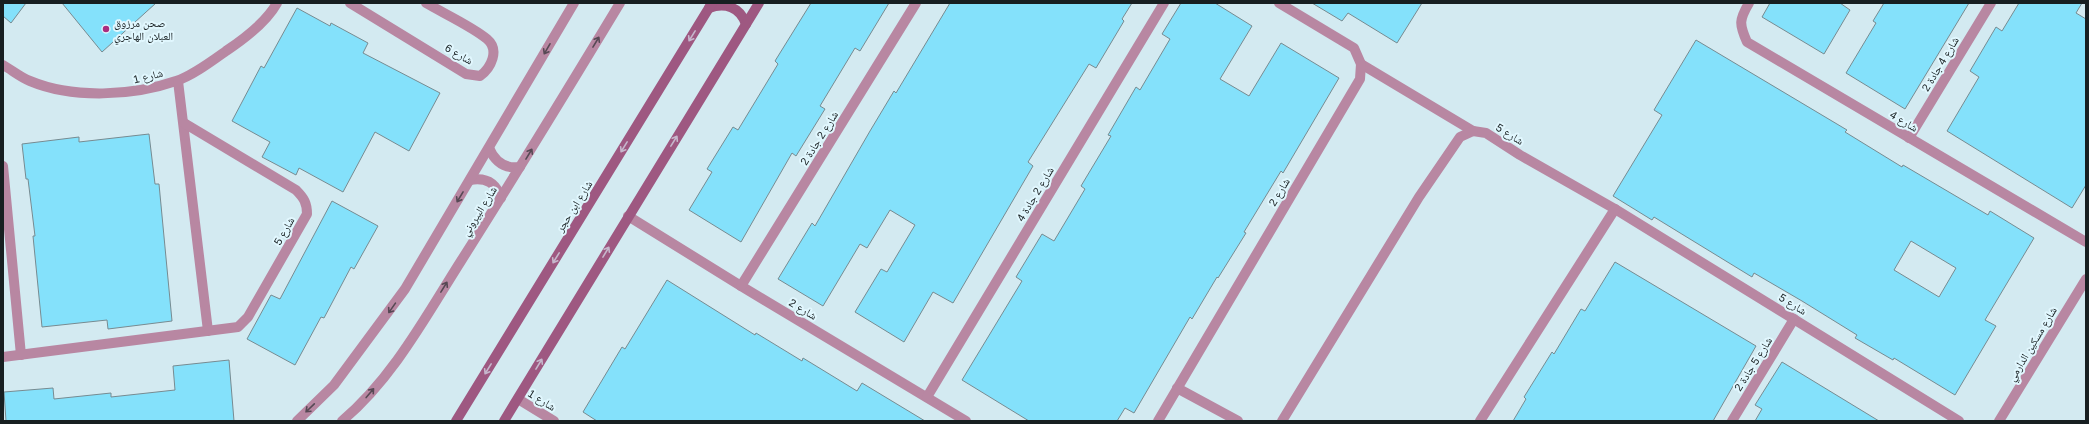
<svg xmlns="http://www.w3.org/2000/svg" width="2089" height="424" font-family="Helvetica,'Noto Naskh Arabic',sans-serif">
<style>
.building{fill:#84e1fb;stroke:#778b91;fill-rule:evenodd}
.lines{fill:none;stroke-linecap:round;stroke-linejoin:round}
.minor{stroke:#b887a2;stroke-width:10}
.tertiary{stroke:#b887a2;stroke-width:10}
.secondary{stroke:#9e5881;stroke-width:10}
.oneway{stroke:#c6b7cc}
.oneway2{stroke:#574955}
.poi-dot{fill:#aa2d7f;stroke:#e1f7fe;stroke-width:1.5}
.labels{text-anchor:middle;stroke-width:4;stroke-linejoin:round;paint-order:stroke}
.poi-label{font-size:11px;fill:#171f21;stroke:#e1f7fe;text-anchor:start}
.street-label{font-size:11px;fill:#171f21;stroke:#e1f7fe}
</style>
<rect width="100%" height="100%" fill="#d3eaf1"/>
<!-- building -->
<g class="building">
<polygon points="3,3 26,3 11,23 3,16"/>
<polygon points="62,3 156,3 102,52"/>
<polygon points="811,3 889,3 860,51 855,48 820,106 825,109 796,156 792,153 741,242 689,210 712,172 707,169 733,127 738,130 778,64 775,61"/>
<polygon points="950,3 1132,3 1122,19 1124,21 1096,68 1089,64 1028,162 1033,166 953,303 933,292 904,342 855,312 881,269 887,272 915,225 890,210 867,248 860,244 823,306 778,279 812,223 815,226 870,131 894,91 896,93"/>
<polygon points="1181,3 1215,3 1252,26 1220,79 1249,96 1281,43 1339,78 1283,173 1281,171 1244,232 1246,233 1218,278 1217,277 1192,319 1190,317 1134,413 1125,408 1117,421 1029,421 962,380 1022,281 1016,277 1042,234 1054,241 1085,189 1081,186 1111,136 1108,135 1136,87 1140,90 1170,39 1162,34"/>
<polygon points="1312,3 1422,3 1397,43 1348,13 1342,21"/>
<polygon points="1770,3 1840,3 1850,10 1824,54 1762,17"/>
<polygon points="1884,3 1969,3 1905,109 1846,73 1876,23 1873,21"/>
<polygon points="2019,3 2082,3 2076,13 2086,19 2086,185 2072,208 1947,131 1979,77 1970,71 1996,27 2002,31"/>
<polygon points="297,8 330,26 331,23 368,43 363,53 440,93 409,151 375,132 343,192 299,168 296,175 262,157 270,142 232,121 261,66 264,68"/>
<path d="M1696 40 1847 130 1845 132 1902 167 1903 165 1988 215 1990 211 2034 238 1985 320 1996 326 1955 395 1894 358 1893 360 1855 338 1857 335 1802 301 1754 273 1752 277 1654 217 1652 220 1613 196 1662 115 1654 110ZM1911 241 1956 268 1939 297 1894 270Z"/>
<polygon points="149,134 155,184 159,184 172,321 108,329 107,320 42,327 33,236 35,236 28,179 26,179 22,144 79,137 79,142"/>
<polygon points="332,201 378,226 354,269 351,267 324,318 321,317 295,365 247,339 271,295 280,299"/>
<polygon points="1615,262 1756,346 1713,421 1513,421 1526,399 1524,397 1552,352 1554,354 1581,309 1585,311"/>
<polygon points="667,280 755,335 756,333 802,361 803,358 857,391 862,383 925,421 597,421 583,412 622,347 625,349"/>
<polygon points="229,360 234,421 6,421 4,392 53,388 54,399 111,393 111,397 175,390 173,366"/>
<polygon points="1782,362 1879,421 1755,421 1762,409 1755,405"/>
</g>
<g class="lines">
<!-- minor -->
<g class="minor">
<path d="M350 3 466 74 480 76C491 68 500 50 487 39 473 27 443 13 426 3"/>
<path d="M1749 3C1739 20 1739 24 1747 42L2086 242"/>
<polyline points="1361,64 1473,131 1486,133 1520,155 1615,209 1959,421"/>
<path d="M3 65C12 70 20 77 30 81 73 99 133 96 176 81 192 76 212 61 226 51 244 39 266 23 277 3"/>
<polyline points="178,81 208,331"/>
<polyline points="1909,138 1991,3"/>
<polyline points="3,166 21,355"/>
<polyline points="628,216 741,286 966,421"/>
<polyline points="741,286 916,3"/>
<path d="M3 357 238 327 248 317 307 214C307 203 304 198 296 190L184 123"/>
<polyline points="1177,388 1238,421"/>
<polyline points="927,397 1164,3"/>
<polyline points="518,399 554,421"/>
<polyline points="1158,421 1360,79 1361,64 1354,48 1279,3"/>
<polyline points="1282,421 1419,197 1460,137 1473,131"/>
<polyline points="1480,421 1615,209"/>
<polyline points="1732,421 1794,319"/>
<polyline points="1999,421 2086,279"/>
</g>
<!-- tertiary -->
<g class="tertiary">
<path d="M489 148C495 162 505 169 520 167"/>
<path d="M470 180C486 177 496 183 501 198"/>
<polyline points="297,421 334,385 405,289 574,3"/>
<path d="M342 421C393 378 426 316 461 261 515 176 568 89 620 3"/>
</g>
<!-- secondary -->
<g class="secondary">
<path d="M709 8C725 2 740 7 746 24"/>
<polyline points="456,421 712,3"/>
<polyline points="504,421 759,3"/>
</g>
</g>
<!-- one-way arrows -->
<defs><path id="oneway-shaft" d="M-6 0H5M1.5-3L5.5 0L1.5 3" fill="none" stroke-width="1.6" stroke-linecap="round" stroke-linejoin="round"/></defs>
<g class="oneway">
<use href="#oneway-shaft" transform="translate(692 36) rotate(122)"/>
<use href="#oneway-shaft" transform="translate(674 141) rotate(-58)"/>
<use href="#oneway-shaft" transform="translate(624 147) rotate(122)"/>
<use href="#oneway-shaft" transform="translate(606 252) rotate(-59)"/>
<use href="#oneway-shaft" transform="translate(556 258) rotate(122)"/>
<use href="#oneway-shaft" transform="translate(539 364) rotate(-59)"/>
<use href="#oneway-shaft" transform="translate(488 369) rotate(122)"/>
</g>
<g class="oneway2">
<use href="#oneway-shaft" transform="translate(596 42) rotate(-59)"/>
<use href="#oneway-shaft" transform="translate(547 49) rotate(120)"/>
<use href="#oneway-shaft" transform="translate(529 154) rotate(-59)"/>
<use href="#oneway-shaft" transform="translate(460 197) rotate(121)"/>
<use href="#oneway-shaft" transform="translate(444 287) rotate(-58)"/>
<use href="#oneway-shaft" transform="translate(392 308) rotate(125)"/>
<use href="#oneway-shaft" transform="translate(370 393) rotate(-50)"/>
<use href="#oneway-shaft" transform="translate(310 408) rotate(136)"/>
</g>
<!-- markers -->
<circle class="poi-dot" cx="106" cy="29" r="4"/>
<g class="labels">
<!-- poi labels -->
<g class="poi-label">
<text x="114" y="27">صحن مرزوق<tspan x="114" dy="13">العبلان الهاجري</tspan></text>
</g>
<!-- street labels -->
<g class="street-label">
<text transform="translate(459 54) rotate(30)" y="4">شارع 6</text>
<text transform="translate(1940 64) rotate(-59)" y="4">شارع 4 جادة 2</text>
<text transform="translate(148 76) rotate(-14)" y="4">شارع 1</text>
<text transform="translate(1904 121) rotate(31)" y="4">شارع 4</text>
<text transform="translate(1510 134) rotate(32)" y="4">شارع 5</text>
<text transform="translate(819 138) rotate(-58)" y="4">شارع 2 جادة 2</text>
<text transform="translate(1279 192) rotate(-59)" y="4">شارع 2</text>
<text transform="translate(1035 194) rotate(-59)" y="4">شارع 2 جادة 4</text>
<text transform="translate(574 206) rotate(-58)" y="4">شارع ابن حجر</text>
<text transform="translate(479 211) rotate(-58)" y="4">شارع البيروني</text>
<text transform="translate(284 231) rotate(-60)" y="4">شارع 5</text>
<text transform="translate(1793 304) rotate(32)" y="4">شارع 5</text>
<text transform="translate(803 309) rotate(31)" y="4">شارع 2</text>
<text transform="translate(2032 344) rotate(-59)" y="4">شارع مسكين الدارمي</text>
<text transform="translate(1753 364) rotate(-58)" y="4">شارع 5 جادة 2</text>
<text transform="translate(542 400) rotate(32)" y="4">شارع 1</text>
</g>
</g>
<!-- border -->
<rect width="2089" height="424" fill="none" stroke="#171f21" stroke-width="8"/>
</svg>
